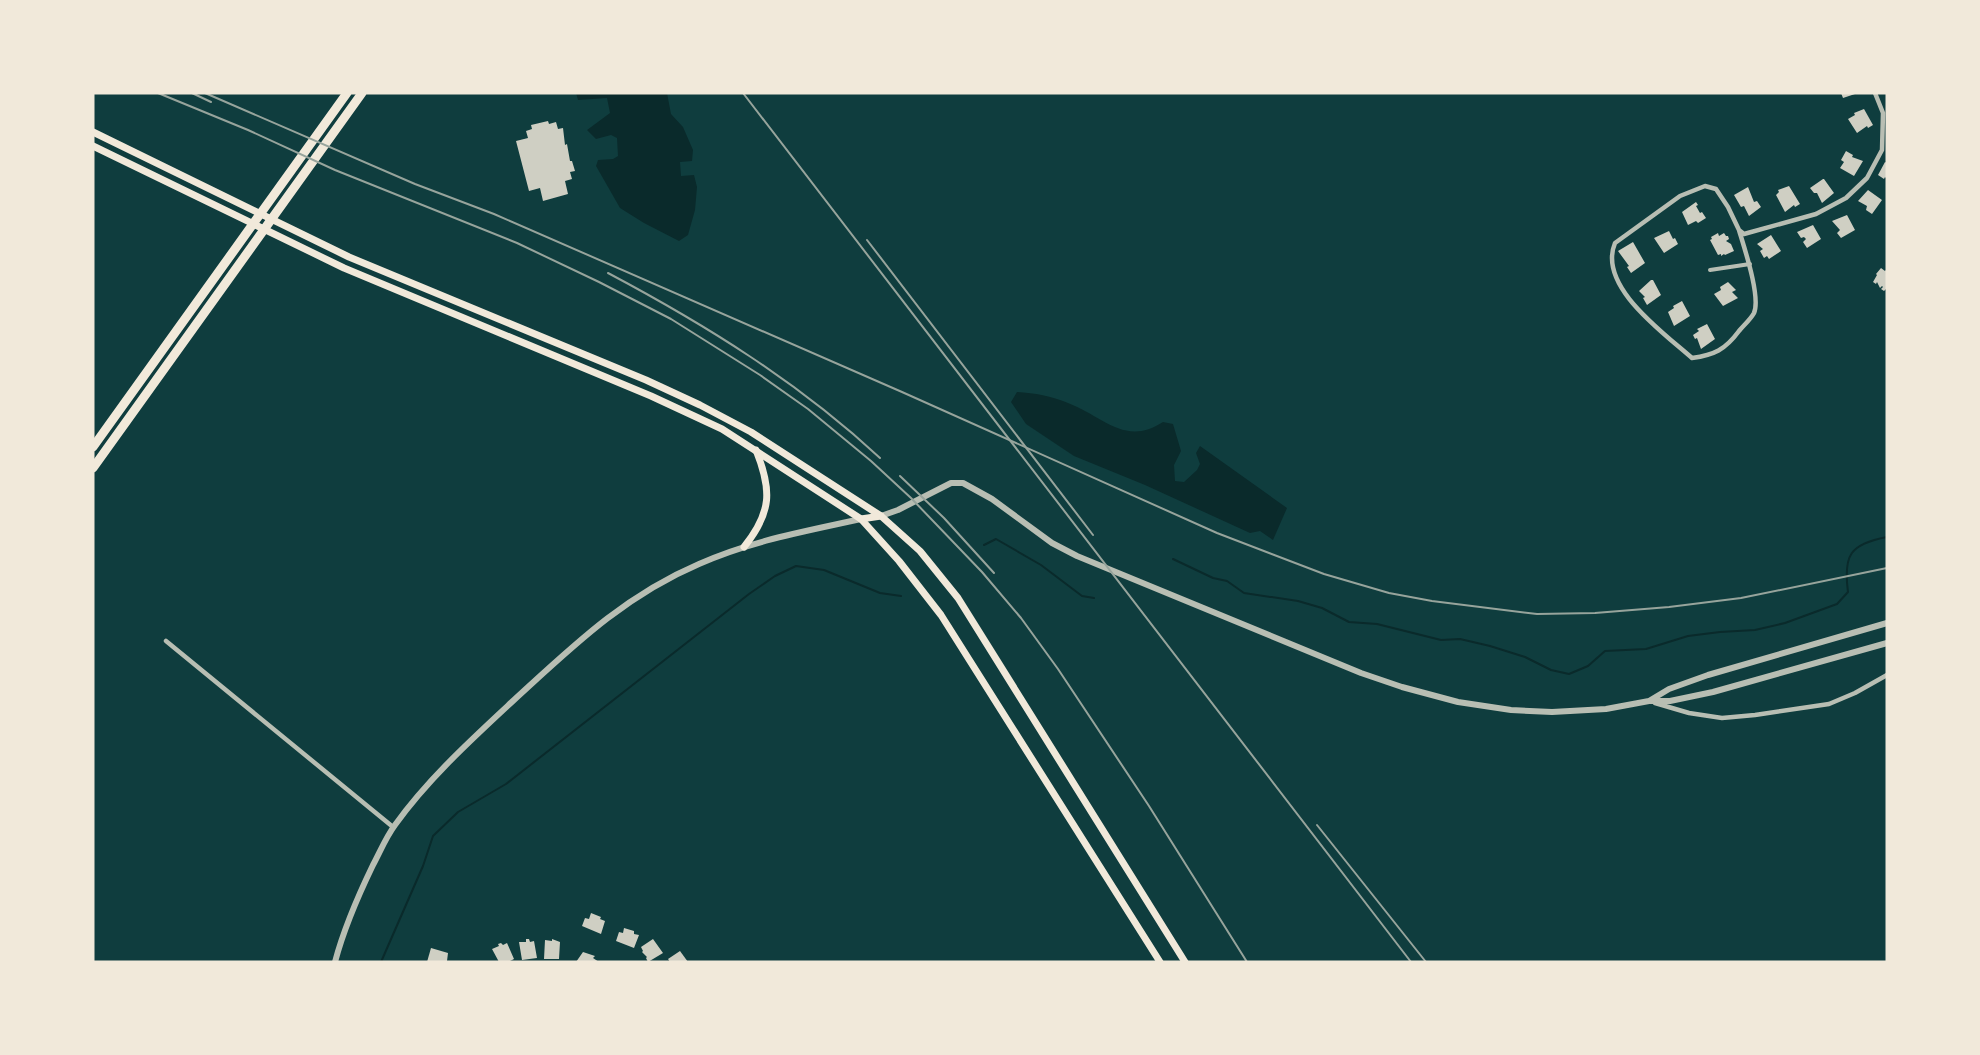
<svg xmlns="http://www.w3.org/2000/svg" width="1980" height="1055" font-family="Merriweather,serif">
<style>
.water{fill:#0a2a2b}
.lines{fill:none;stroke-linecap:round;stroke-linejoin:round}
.stream{stroke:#0a2a2b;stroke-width:2}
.building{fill:#cfcfc3}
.pedestrian{stroke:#b8beb3;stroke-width:4}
.minor{stroke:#b8beb3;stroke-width:4.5}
.tertiary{stroke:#b8beb3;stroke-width:6}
.secondary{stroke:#f1e9da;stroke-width:7}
.motorway{stroke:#f1e9da;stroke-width:9}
.rail{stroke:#97a49c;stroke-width:2}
</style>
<rect width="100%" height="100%" fill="#0f3d3e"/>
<!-- water -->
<g class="water">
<polygon points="576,93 667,93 671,114 683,127 693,150 692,161 680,162 681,176 694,175 697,187 695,210 688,235 679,241 644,223 620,208 596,166 598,160 613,159 618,156 617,138 611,135 596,139 587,130 610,113 607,98 578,100"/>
<path d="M1017 392C1035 393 1051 396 1068 403 1103 416 1125 447 1163 422L1173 424 1181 451 1174 465 1175 481 1184 482 1197 470 1200 464 1196 453 1200 446 1287 508 1273 540 1260 531 1250 533 1145 485 1074 456 1026 424 1011 402Z"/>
</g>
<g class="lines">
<!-- stream -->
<g class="stream">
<polyline points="984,545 996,539 1041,565 1082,596 1094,598"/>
<path d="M1173 559 1213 578 1227 581 1244 593 1298 601 1322 608 1349 622 1377 624 1441 640 1460 639 1490 646 1525 657 1551 670 1569 674 1588 666 1605 651 1646 649 1688 636 1720 632 1755 630 1785 623 1837 604 1848 592C1843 555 1850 544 1887 537"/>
<polyline points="381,962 423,866 433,836 458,812 506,784 749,594 775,576 796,566 824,570 880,593 901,596"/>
</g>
</g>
<!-- building -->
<g class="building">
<polygon points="1841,93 1858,93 1843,98"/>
<polygon points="1864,109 1873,125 1868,128 1867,126 1857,133 1848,119 1855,115 1854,113"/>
<polygon points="548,121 549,124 556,122 558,129 563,128 565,145 567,144 570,161 572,161 575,171 570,172 572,179 565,181 568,194 543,201 540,188 529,191 516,141 528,138 526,131 532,129 531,125"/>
<polygon points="1846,151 1853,155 1852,157 1863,161 1854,176 1840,168 1844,162 1841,160"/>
<polygon points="1885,162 1887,163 1887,179 1885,177 1884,179 1878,175"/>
<polygon points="1823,179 1824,179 1834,193 1822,203 1817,193 1814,193 1810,188"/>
<polygon points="1789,186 1800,204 1795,207 1794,205 1785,212 1776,195 1779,192 1778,190"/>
<polygon points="1748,187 1754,202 1757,201 1761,207 1749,216 1744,206 1741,207 1734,195"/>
<polygon points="1868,190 1882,200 1872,214 1866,210 1867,206 1858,201"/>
<polygon points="1696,202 1698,205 1696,206 1700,213 1702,212 1706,218 1698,223 1696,221 1688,225 1682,212"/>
<polygon points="1847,215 1855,230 1841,238 1837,233 1840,230 1832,221"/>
<polygon points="1813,225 1821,239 1807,248 1803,242 1806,239 1804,237 1801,238 1797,232"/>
<polygon points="1669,231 1673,239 1675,238 1678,244 1664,253 1654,238"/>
<polygon points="1718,233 1719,236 1724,233 1726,236 1728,236 1729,239 1726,241 1731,244 1734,251 1725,255 1724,254 1721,256 1721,254 1718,255 1710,240 1712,239 1711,237"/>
<polygon points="1771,235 1781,251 1769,259 1767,256 1764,258 1760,251 1763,249 1757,244"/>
<polygon points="1633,242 1645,263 1631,273 1627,267 1629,266 1618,251"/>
<polygon points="1881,268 1885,271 1887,269 1887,291 1886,289 1884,291 1881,289 1883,287 1882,286 1880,288 1877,282 1876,284 1873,282 1877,275 1876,274"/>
<polygon points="1651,280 1653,280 1661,295 1647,305 1643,298 1645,297 1639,291"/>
<polygon points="1728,282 1736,290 1732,292 1738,298 1723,306 1714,294 1721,290 1720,287"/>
<polygon points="1682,301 1690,316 1674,326 1668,312 1674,308 1673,306"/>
<polygon points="1707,324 1715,339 1701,349 1697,338 1695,339 1693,335 1699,331 1697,329"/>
<polygon points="591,913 601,917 600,919 605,921 601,934 582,926 585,918 589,919"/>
<polygon points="624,928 634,931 634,934 639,935 634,948 616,941 619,932 623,933"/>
<polygon points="526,939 529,939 530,942 534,941 537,958 522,960 519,942 526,942"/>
<polygon points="552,939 560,942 559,959 544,959 545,940 552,941"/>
<polygon points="653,939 663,953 648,962 646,958 647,957 642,952 643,951 641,947"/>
<polygon points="501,943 503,945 507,943 514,959 508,962 499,962 492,949 499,946 498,944"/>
<polygon points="431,948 448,953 447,961 427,962"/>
<polygon points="680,951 688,962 670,962 668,959"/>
<polygon points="583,952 595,956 593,958 599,962 576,962"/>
</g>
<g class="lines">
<!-- pedestrian -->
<polyline class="pedestrian" points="1710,270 1750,264"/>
<!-- minor -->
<g class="minor">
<path d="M1739 230C1744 247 1761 297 1754 313 1751 319 1743 326 1739 331 1725 350 1714 355 1692 358 1664 333 1597 286 1615 243L1680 196 1705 186 1716 189 1728 207 1739 230 1744 234 1816 214 1846 198 1867 178 1882 150 1883 113 1875 93"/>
<polyline points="166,641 393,827"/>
<polyline points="1655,703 1689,713 1722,718 1755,715 1829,704 1855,693 1887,675"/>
</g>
<!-- tertiary -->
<g class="tertiary">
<polyline points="881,516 898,510 951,483 963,483 992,499 1052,543 1077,556 1361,673 1402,687 1458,702 1511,710 1552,712 1606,709 1649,701 1669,689 1708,675 1887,623"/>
<polyline points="1650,701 1670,701 1713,692 1887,643"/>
<path d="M335 962C344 928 358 896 373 865 380 852 386 837 395 825 428 779 472 739 514 700 573 646 624 596 699 564 750 541 807 531 861 519"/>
</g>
<!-- secondary -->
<g class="secondary">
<polyline points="93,132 349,257 646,380 700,405 751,432 881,516 920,551 958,598 1185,962"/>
<polyline points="93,146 344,268 651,396 722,429 861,519 899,561 941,615 1160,962"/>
<polyline points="861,519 881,516"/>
<path d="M744 547C772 512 772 490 756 450"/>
</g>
<!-- motorway -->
<g class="motorway">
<polyline points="93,447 347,93"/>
<polyline points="93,468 362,93"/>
</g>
<!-- rail -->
<g class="rail">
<polyline points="158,93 248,130 335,170 517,243 599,282 671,319 760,375 808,409 871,461 911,498 982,572 1021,618 1058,669 1149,806 1247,962"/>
<polyline points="192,93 211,102"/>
<polyline points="205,93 415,184 494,214 902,392 1217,533 1324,574 1389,593 1432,601 1537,614 1595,613 1669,607 1741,598 1887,568"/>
<polyline points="743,93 1411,962"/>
<polyline points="867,240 1093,535"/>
<path d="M608 273C706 325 798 382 880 458"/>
<polyline points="900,476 944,518 994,573"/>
<polyline points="1317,825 1426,962"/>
</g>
</g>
<!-- border -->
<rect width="1980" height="1055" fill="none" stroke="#f1e9da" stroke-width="189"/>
</svg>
